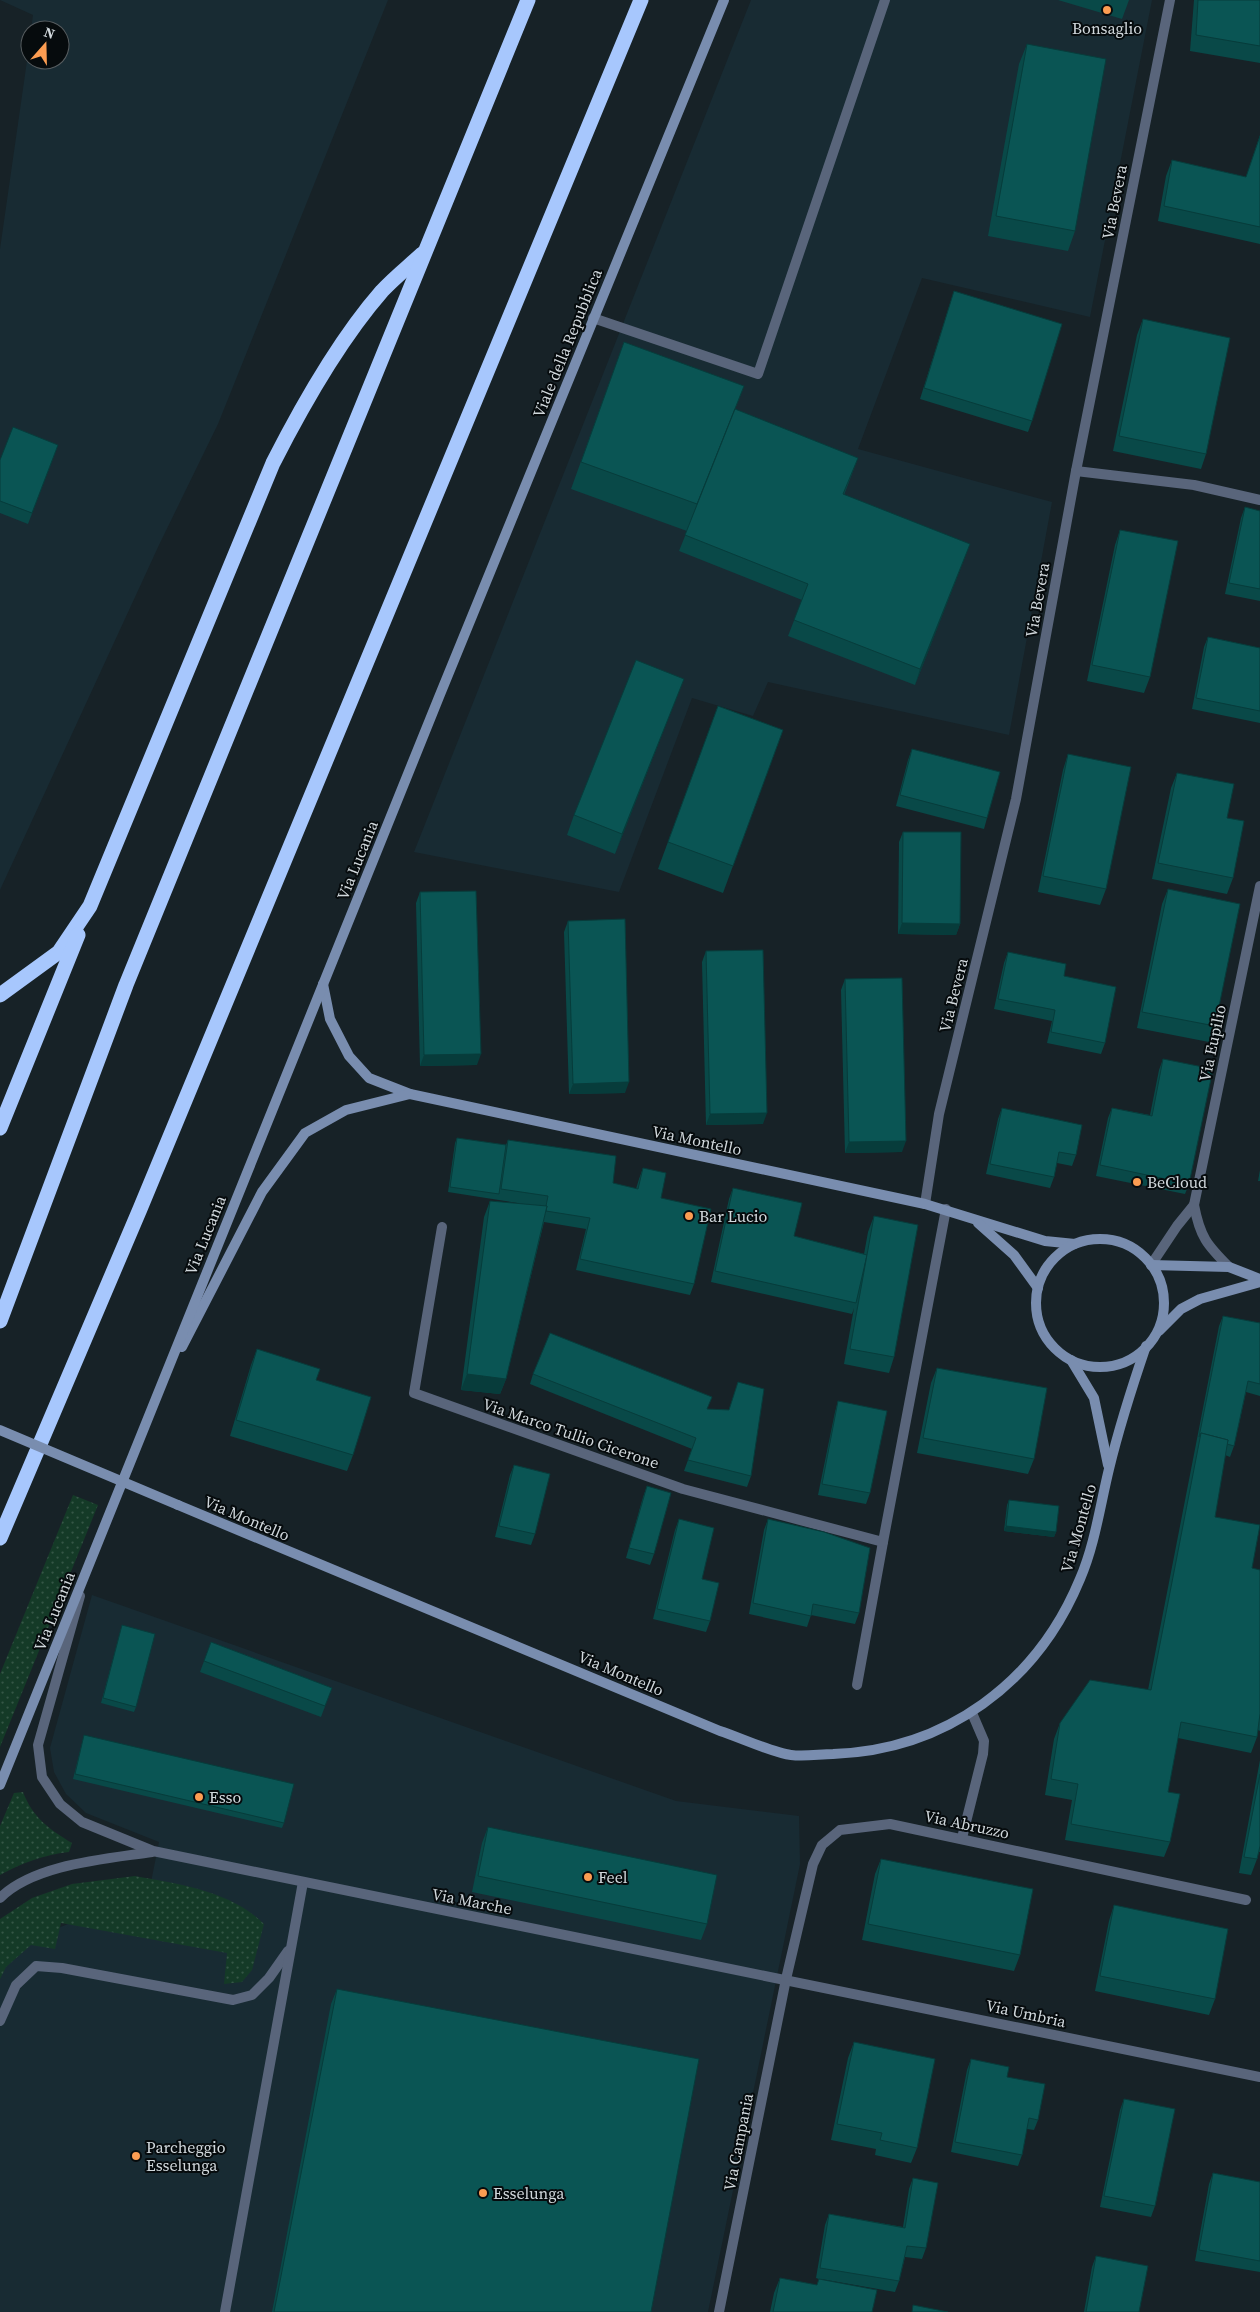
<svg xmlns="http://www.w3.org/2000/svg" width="1260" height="2312" font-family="'Source Serif 4',serif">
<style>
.built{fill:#182b33}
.grass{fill:url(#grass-dots)}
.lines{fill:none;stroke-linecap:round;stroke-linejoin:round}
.lane{stroke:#59657b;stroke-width:10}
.street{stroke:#59657b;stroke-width:10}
.secondary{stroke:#798daf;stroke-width:10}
.highway{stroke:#a7c7fd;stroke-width:15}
.secondary-bridge{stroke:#798daf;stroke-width:10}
.wall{fill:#094948}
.shaded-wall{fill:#073c3b}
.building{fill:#0a5554;stroke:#073c3b}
.poi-dot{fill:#fc9d52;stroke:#060b0d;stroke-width:2}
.labels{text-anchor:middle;stroke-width:4;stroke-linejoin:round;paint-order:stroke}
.poi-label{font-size:16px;fill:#d1d8dc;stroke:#060b0d;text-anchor:start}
.street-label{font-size:16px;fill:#d1d8dc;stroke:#060b0d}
</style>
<defs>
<pattern id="grass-dots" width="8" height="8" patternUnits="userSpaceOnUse" patternTransform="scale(1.25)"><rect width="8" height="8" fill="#143a27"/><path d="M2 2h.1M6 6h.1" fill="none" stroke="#355646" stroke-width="1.8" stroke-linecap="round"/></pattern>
</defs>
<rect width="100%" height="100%" fill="#172227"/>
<!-- built -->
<g class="built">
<polygon points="0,0 388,0 218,424 159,545 0,890 0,249 30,40 30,60 60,60 60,30 31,30 33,15"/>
<polygon points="751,0 1152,0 1090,317 922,278 858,449 1052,502 1009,735 768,682 753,716 692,698 619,892 414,852"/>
<polygon points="92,1595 676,1801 799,1816 800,1864 708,2312 0,2312 0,1951 149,1892 159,1842 86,1813 66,1794 54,1772 50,1748"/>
</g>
<!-- grass -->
<g class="grass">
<polygon points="73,1495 98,1505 0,1747 0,1674"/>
<path d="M23 1792C33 1818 49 1829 72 1843L69 1852C43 1855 22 1863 0 1875V1826L14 1793Z"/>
<path d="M135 1876C179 1884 231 1891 264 1924L252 1970 242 1982 224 1984 227 1953 61 1923 55 1949 31 1945 6 1967 0 1979V1919L32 1898 72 1884Z"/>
</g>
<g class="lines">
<!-- lane -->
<g class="lane">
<polyline points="593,318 758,374 885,0"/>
<polyline points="857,1685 883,1542"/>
<polyline points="0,2021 16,1985 36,1966 62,1968 233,2000 252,1995 269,1978 288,1951"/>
<polyline points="225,2312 303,1882"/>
</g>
<!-- street -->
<g class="street">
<polyline points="1076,471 1194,485 1260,500"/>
<polyline points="925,1204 939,1114 1016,799 1076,471 1170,0"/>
<polyline points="442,1227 414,1393 683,1489 883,1542 946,1209"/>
<polyline points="1151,1265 1177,1226 1194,1205"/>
<path d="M1229 1267C1207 1245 1200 1237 1194 1205L1260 886"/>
<polyline points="80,1596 38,1745 42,1777 60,1804 82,1822 153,1851 1260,2077"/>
<polyline points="962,1838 983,1754 984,1741 972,1713"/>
<path d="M0 1898C34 1864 106 1859 152 1852"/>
<polyline points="719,2312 786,1979 813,1864 822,1845 840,1830 890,1824 1246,1900"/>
</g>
<!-- secondary -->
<g class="secondary">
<polyline points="323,984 330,1019 349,1056 369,1078 410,1094 925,1204 1045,1241 1075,1244"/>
<polyline points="978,1223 1014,1255 1038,1288"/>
<circle cx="1100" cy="1303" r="64"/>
<polyline points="1151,1265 1229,1267 1260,1279"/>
<polyline points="1159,1331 1181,1309 1200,1299 1260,1282"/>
<polyline points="182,1347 262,1192 305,1133 346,1110 410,1094"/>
<polyline points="1071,1360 1094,1398 1108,1465"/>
<path d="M178 1505 720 1731C739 1737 773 1753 791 1755 805 1757 820 1754 833 1754 946 1750 1037 1683 1080 1579 1095 1544 1100 1506 1109 1469 1119 1428 1132 1387 1146 1346"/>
<polyline points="0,1785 439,697 724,0"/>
</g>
<!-- highway -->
<g class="highway">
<path d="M0 995 59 952 90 906 273 463C302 406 340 339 382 291 394 278 409 266 422 254"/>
<polyline points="0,1128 78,935"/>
<polyline points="0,1321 126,985 528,0"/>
<polyline points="0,1538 140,1209 641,0"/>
</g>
<!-- secondary-bridge -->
<polyline class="secondary-bridge" points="0,1430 178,1505"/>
</g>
<!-- wall -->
<g class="wall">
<polygon points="1058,0 1129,0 1122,19"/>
<polygon points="1194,0 1260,0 1260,63 1190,51"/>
<polygon points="1027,44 1075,231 1068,251 988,236 1019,64"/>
<polygon points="1260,135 1260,244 1158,221 1166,176 1172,160 1246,177"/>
<polygon points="954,291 1032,421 1028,432 920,399"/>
<polygon points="1143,319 1206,454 1201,469 1113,451 1137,335"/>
<polygon points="624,342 744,386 735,409 858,458 844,495 970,544 915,685 788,636 802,600 679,551 687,531 571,489"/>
<polygon points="58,445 28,524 0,513 0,460"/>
<polygon points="1245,507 1260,511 1260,601 1225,594 1241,518"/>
<polygon points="1120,530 1150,677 1144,693 1087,681 1115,545"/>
<polygon points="1208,637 1260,648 1260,723 1192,709 1204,647"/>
<polygon points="676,699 615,854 567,835 574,815"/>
<polygon points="718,706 783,730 723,893 658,869"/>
<polygon points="912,749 987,818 984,829 896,806 908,760"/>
<polygon points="1068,754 1106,889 1100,905 1038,892 1063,770"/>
<polygon points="1177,773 1227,818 1233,878 1227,894 1152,879 1171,788"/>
<polygon points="903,832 960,924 956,935 898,934 899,842"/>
<polygon points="1168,889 1215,1026 1209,1042 1137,1028 1162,904"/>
<polygon points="420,892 477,1065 420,1066 416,903"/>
<polygon points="568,921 625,1093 569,1094 564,932"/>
<polygon points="706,951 763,1124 706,1125 702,962"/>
<polygon points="1008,952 1105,1043 1101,1054 1047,1043 1052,1021 994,1009 1004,963"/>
<polygon points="845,979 902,1152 845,1153 841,990"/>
<polygon points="1163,1059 1189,1184 1185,1194 1096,1176 1108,1118 1112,1108 1150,1115 1159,1070"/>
<polygon points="1002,1108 1076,1155 1072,1166 1057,1163 1054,1177 1050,1188 986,1174 998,1119"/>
<polygon points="457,1138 506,1145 508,1140 613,1183 636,1189 639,1179 643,1168 661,1198 694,1284 690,1295 576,1270 586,1229 544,1222 506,1379 500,1394 461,1390 484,1217 490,1201 530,1205 448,1192 455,1143"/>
<polygon points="1260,1170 1260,1181 1258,1181"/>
<polygon points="733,1188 794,1236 864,1254 868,1232 874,1216 894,1357 889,1373 844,1364 854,1308 852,1314 711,1282 729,1199"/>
<polygon points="1223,1316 1260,1323 1260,1396 1246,1392 1234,1446 1230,1457 1225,1455 1215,1517 1252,1568 1260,1570 1260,1731 1258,1730 1257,1737 1251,1753 1178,1738 1168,1792 1170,1842 1164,1857 1065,1840 1072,1800 1045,1795 1054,1739 1060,1723 1148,1690 1219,1326"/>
<polygon points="257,1349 316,1380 353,1455 347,1471 230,1436 251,1365"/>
<polygon points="937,1368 1034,1459 1028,1474 917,1453 931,1383"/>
<polygon points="533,1374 708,1409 729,1410 738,1382 751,1476 747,1487 684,1471 692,1449 530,1384"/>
<polygon points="838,1401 870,1493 866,1504 818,1495 835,1412"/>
<polygon points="514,1465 535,1534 531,1545 495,1537 510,1475"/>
<polygon points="647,1486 654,1554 650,1565 626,1558 643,1497"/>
<polygon points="1009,1500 1056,1532 1054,1537 1004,1531 1007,1505"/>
<polygon points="679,1519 702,1579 710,1621 706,1632 653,1619 675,1530"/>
<polygon points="768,1519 859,1613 855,1624 811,1615 807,1627 749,1614 764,1530"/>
<polygon points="122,1625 136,1707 134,1712 101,1703"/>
<polygon points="211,1642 332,1688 321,1717 200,1672"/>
<polygon points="84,1735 284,1823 282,1828 73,1779"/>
<polygon points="1260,1760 1260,1852 1259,1852 1257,1859 1251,1875 1239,1873"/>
<polygon points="488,1827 707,1924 701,1940 472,1892 482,1843"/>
<polygon points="881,1859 1020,1955 1014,1971 862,1940 875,1874"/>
<polygon points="1114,1905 1215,1999 1209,2015 1095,1991 1109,1921"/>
<polygon points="337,1989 651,2312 272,2312 331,2004"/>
<polygon points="854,2042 917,2148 911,2163 875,2155 876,2149 831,2140 848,2058"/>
<polygon points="971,2059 1007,2077 1038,2120 1034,2130 1027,2129 1022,2155 1018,2166 951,2152 967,2070"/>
<polygon points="1124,2099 1155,2206 1151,2217 1100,2207 1120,2110"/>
<polygon points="1213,2173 1260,2182 1260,2272 1195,2261 1209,2184"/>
<polygon points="913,2178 926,2248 922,2259 905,2257 899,2281 895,2292 821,2279 872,2312 770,2312 774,2293 780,2278 817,2285 819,2279 816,2278 825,2225 829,2214 903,2227 909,2189"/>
<polygon points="1096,2256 1139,2312 1084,2312 1092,2267"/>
</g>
<!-- shaded-wall -->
<g class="shaded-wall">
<polygon points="970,544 964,560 915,685 920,669"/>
<polygon points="684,679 676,699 615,854 622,834"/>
<polygon points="902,923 960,924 956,935 898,934"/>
<polygon points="481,1054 477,1065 420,1066 424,1055"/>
<polygon points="629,1082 625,1093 569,1094 573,1084"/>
<polygon points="767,1113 763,1124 706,1125 710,1114"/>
<polygon points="906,1141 902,1152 845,1153 849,1142"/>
<polygon points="467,1374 506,1379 500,1394 461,1390"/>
<polygon points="1006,1526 1056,1532 1054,1537 1004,1531"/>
</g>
<!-- building -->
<g class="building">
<polygon points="1198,0 1260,0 1260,46 1196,35"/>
<polygon points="1027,44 1106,59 1075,231 996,216"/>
<polygon points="1260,136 1260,227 1164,206 1172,160 1246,177"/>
<polygon points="954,291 1062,324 1032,421 924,388"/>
<polygon points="1143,319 1230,338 1206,454 1119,436"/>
<polygon points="624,342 744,386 697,504 581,462"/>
<polygon points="735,409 858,458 843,494 970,544 920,669 794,620 808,584 685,535"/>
<polygon points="13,427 58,445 32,513 0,501 0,460"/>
<polygon points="1245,507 1260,511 1260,589 1229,583"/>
<polygon points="1120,530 1178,541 1150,677 1092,665"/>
<polygon points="1208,637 1260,648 1260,711 1196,698"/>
<polygon points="636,660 684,679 622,834 574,815"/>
<polygon points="718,706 783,730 733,866 668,842"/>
<polygon points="912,749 1000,772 987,818 900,795"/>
<polygon points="1068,754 1131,767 1106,889 1043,876"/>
<polygon points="1177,773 1234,784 1227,818 1244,821 1233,878 1158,863"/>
<polygon points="903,832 961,832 960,924 902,923"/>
<polygon points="1168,889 1240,904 1215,1026 1142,1012"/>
<polygon points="476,891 481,1054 424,1055 420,892"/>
<polygon points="625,919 629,1082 573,1084 568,921"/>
<polygon points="763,950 767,1113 710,1114 706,951"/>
<polygon points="1008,952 1066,964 1064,976 1116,987 1105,1043 1051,1032 1055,1010 998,999"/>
<polygon points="902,978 906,1141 849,1142 845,979"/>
<polygon points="1163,1059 1213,1069 1189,1184 1100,1165 1112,1108 1152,1116"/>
<polygon points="1002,1108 1082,1125 1076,1155 1059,1152 1054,1177 990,1164"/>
<polygon points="457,1138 506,1145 499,1194 450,1187"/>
<polygon points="508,1140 616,1156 613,1183 638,1189 643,1168 666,1173 661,1198 711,1209 694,1284 580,1259 590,1218 546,1211 547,1206 546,1206 548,1196 501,1189"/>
<polygon points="733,1188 802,1203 794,1236 867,1255 856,1303 715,1271"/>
<polygon points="490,1201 547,1206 506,1379 467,1374"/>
<polygon points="874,1216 918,1225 894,1357 850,1349"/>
<polygon points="1223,1316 1260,1323 1260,1384 1248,1381 1234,1446 1227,1444 1228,1440 1201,1433 1199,1437"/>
<polygon points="550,1333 712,1397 707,1409 729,1410 738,1382 764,1389 751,1476 688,1460 696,1438 533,1374"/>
<polygon points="257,1349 320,1369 316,1380 371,1397 353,1455 236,1420"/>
<polygon points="937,1368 1047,1388 1034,1459 923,1438"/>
<polygon points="838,1401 887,1411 870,1493 822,1484"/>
<polygon points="1201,1433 1228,1440 1215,1517 1260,1525 1252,1568 1260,1570 1260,1714 1257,1737 1181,1722 1168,1792 1180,1794 1170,1842 1071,1824 1078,1784 1051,1779 1060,1723 1090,1680 1151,1690"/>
<polygon points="514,1465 550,1474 535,1534 499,1526"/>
<polygon points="647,1486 671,1493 654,1554 629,1548"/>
<polygon points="1009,1500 1059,1506 1056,1532 1006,1526"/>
<polygon points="679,1519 714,1528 702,1579 719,1583 710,1621 657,1609"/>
<polygon points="768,1519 824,1532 870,1548 859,1613 813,1604 811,1616 753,1603"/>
<polygon points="122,1625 155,1634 136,1707 103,1698"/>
<polygon points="211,1642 332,1688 325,1706 204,1661"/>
<polygon points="84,1735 294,1784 284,1823 75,1774"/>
<polygon points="1260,1774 1260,1846 1257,1859 1244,1857"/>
<polygon points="488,1827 717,1875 707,1924 478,1876"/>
<polygon points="881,1859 1033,1889 1020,1955 868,1924"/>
<polygon points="1114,1905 1228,1929 1215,1999 1100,1976"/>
<polygon points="337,1989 699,2059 651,2312 274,2312"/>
<polygon points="854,2042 935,2059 917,2148 880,2140 882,2133 837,2124"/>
<polygon points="971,2059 1009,2067 1007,2077 1045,2084 1038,2120 1029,2118 1022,2155 955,2142"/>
<polygon points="1124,2099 1175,2109 1155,2206 1104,2196"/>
<polygon points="1213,2173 1260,2182 1260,2261 1199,2250"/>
<polygon points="913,2178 938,2183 926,2248 907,2246 899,2281 820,2268 829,2214 905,2228"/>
<polygon points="1096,2256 1148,2266 1139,2312 1086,2312"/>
<polygon points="780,2278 817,2285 819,2279 877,2290 872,2312 773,2312"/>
<polygon points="913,2305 948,2312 912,2312"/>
</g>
<!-- markers -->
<g class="poi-dot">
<circle cx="1107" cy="10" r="5"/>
<circle cx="1137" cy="1182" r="5"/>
<circle cx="689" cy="1216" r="5"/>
<circle cx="199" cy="1797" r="5"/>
<circle cx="588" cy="1877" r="5"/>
<circle cx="136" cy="2156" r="5"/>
<circle cx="483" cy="2193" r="5"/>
</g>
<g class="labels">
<!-- poi labels -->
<g class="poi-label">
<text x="1107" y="34" text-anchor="middle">Bonsaglio</text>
<text x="1147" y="1188">BeCloud</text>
<text x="699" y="1222">Bar Lucio</text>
<text x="209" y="1803">Esso</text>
<text x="598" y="1883">Feel</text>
<text x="146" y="2153">Parcheggio<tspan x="146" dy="18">Esselunga</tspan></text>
<text x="493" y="2199">Esselunga</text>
</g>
<!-- street labels -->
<g class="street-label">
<text transform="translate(1114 202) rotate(-79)" y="6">Via Bevera</text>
<text transform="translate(567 343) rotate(-68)" y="6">Viale della Repubblica</text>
<text transform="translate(1037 600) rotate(-80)" y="6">Via Bevera</text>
<text transform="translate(357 860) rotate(-68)" y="6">Via Lucania</text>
<text transform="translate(953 995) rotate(-76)" y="6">Via Bevera</text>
<text transform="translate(1212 1043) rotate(-78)" y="6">Via Eupilio</text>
<text transform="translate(697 1140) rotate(12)" y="6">Via Montello</text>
<text transform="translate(205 1235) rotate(-68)" y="6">Via Lucania</text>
<text transform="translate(571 1433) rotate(19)" y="6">Via Marco Tullio Cicerone</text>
<text transform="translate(247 1518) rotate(23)" y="6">Via Montello</text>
<text transform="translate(1078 1528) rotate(-74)" y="6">Via Montello</text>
<text transform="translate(54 1611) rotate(-68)" y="6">Via Lucania</text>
<text transform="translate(621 1673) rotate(23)" y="6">Via Montello</text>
<text transform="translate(967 1824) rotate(12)" y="6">Via Abruzzo</text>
<text transform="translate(472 1901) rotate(11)" y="6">Via Marche</text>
<text transform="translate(1026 2013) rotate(12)" y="6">Via Umbria</text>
<text transform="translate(738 2142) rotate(-79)" y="6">Via Campania</text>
</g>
</g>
<!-- north arrow -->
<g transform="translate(45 45) rotate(20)"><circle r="24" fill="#060b0d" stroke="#575d60"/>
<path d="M0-4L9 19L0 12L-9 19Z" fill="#fc9d52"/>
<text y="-8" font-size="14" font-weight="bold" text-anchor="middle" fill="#d1d8dc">N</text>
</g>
</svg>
